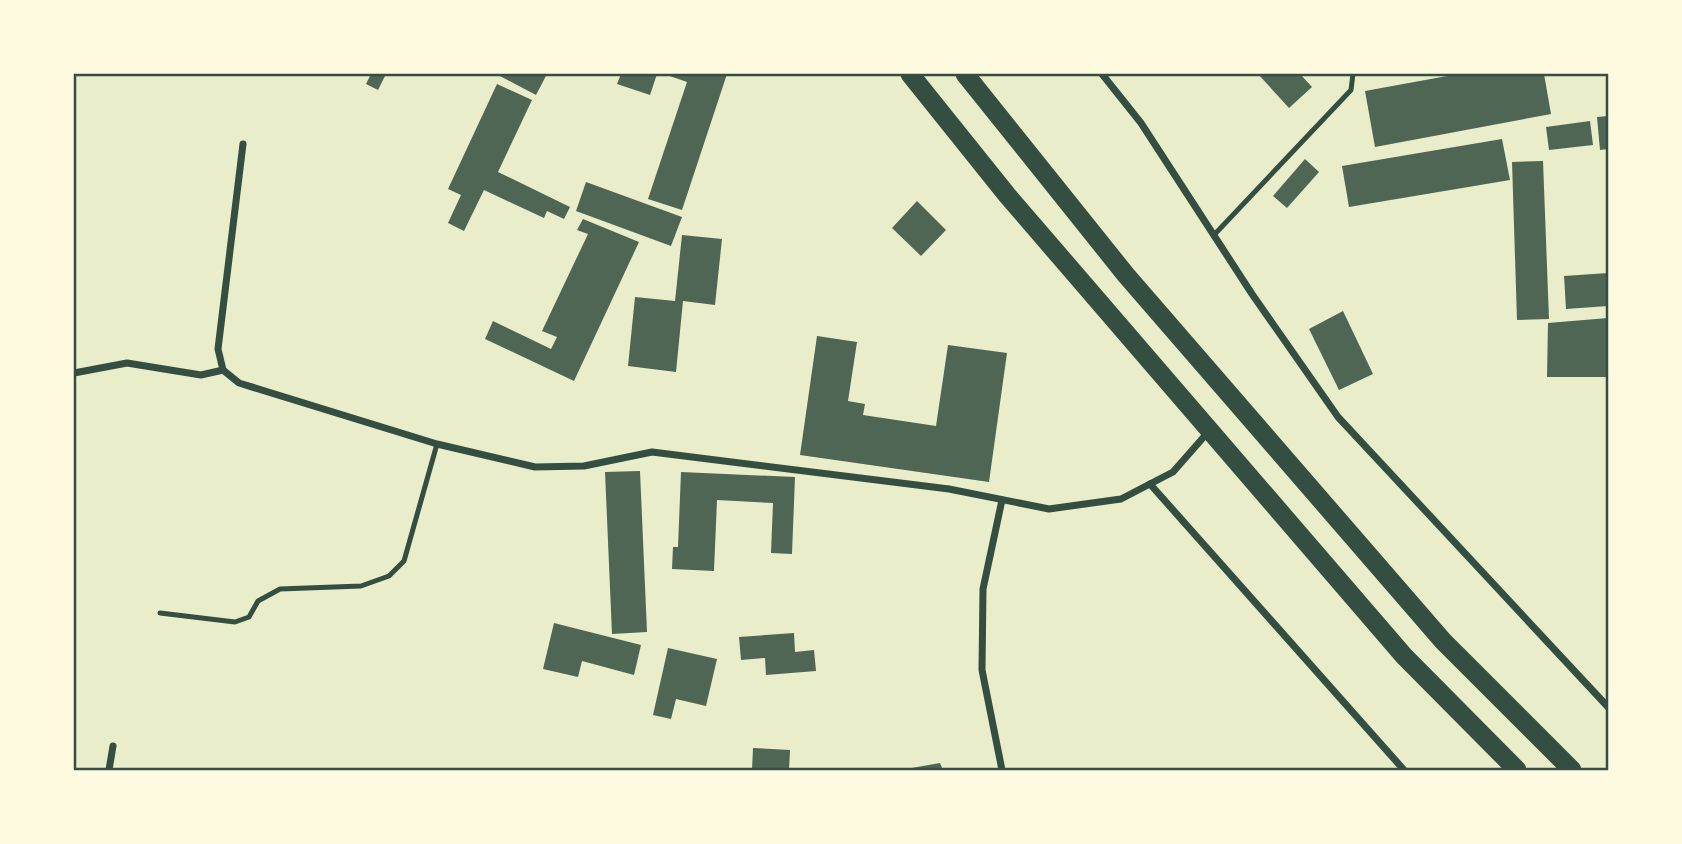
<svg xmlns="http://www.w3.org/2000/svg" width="1682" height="844" font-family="Cabin,sans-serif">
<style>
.building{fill:#4f6655}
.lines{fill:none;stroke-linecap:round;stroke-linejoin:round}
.service{stroke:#344e41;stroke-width:5}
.minor{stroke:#344e41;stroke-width:7}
.trunk{stroke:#344e41;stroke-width:19}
.neatline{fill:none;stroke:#344e41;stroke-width:2.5}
</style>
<rect width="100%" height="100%" fill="#e9edc9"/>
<!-- building -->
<g class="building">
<polygon points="371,74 386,74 378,90 366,84"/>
<polygon points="496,74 547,74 536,95"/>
<polygon points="621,74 657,74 650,95 617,84"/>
<polygon points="664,74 727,74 682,210 648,199 687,82"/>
<polygon points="1258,74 1300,74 1312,87 1289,108"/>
<polygon points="1458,74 1544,74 1551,114 1375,147 1365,91"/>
<polygon points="497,84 532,100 498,172 570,207 564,219 547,211 544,218 484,190 464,231 448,223 461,195 448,189"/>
<polygon points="1608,116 1608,149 1600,150 1597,117"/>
<polygon points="1590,121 1593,145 1549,150 1546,127"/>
<polygon points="1502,139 1510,180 1349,207 1342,166"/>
<polygon points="1305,159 1319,172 1287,208 1273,196"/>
<polygon points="1543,161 1549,319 1517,320 1512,162"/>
<polygon points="586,182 682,217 671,246 576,211"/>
<polygon points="917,201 946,230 921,256 892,228"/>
<polygon points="583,219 639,242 574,381 485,339 493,321 551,349 557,337 542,331 588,234 577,230"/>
<polygon points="682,235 722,239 715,305 683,301 676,372 628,366 635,297 675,301"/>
<polygon points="1608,273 1608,306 1566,309 1564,276"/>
<polygon points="1343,311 1373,374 1339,390 1309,329"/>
<polygon points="1608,318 1608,377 1547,377 1548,323"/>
<polygon points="817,336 857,342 848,401 865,404 863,415 936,426 948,345 1007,353 989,482 800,455"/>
<polygon points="640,471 647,632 612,634 605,472"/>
<polygon points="681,472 795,477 792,554 771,553 773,503 717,500 714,571 672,569 673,547 678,547"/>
<polygon points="554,623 641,645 634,675 582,661 578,677 543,669"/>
<polygon points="794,633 795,652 814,650 816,671 766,675 765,658 741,660 739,637"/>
<polygon points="668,648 717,659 706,706 676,699 671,719 653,715"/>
<polygon points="753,748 790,750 789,770 752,770"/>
<polygon points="940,763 943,770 906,770 906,769"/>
</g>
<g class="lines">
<!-- service -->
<g class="service">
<polyline points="1214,235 1351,90 1353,74"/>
<polyline points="160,613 235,622 249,617 258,601 280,589 361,586 389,576 404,561 437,444"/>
</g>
<!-- minor -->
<g class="minor">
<polyline points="1102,74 1141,123 1252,294 1338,417 1608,707"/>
<polyline points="243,144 218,349 223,370 239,383 437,444 535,467 584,466 652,452 949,489 1049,509 1121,499 1173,472 1209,431"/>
<polyline points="74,373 127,363 201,375 223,370"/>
<polyline points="1150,484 1404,770"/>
<polyline points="109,770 113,746"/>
<polyline points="1002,770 982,670 983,589 1002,500"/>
</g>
<!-- trunk -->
<g class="trunk">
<polyline points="910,74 1007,195 1404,656 1517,770"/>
<polyline points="965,74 1126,275 1443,641 1572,770"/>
</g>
</g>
<!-- border -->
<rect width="1682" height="844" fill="none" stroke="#fefae0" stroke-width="150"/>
<rect x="75" y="75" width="1532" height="694" class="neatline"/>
</svg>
